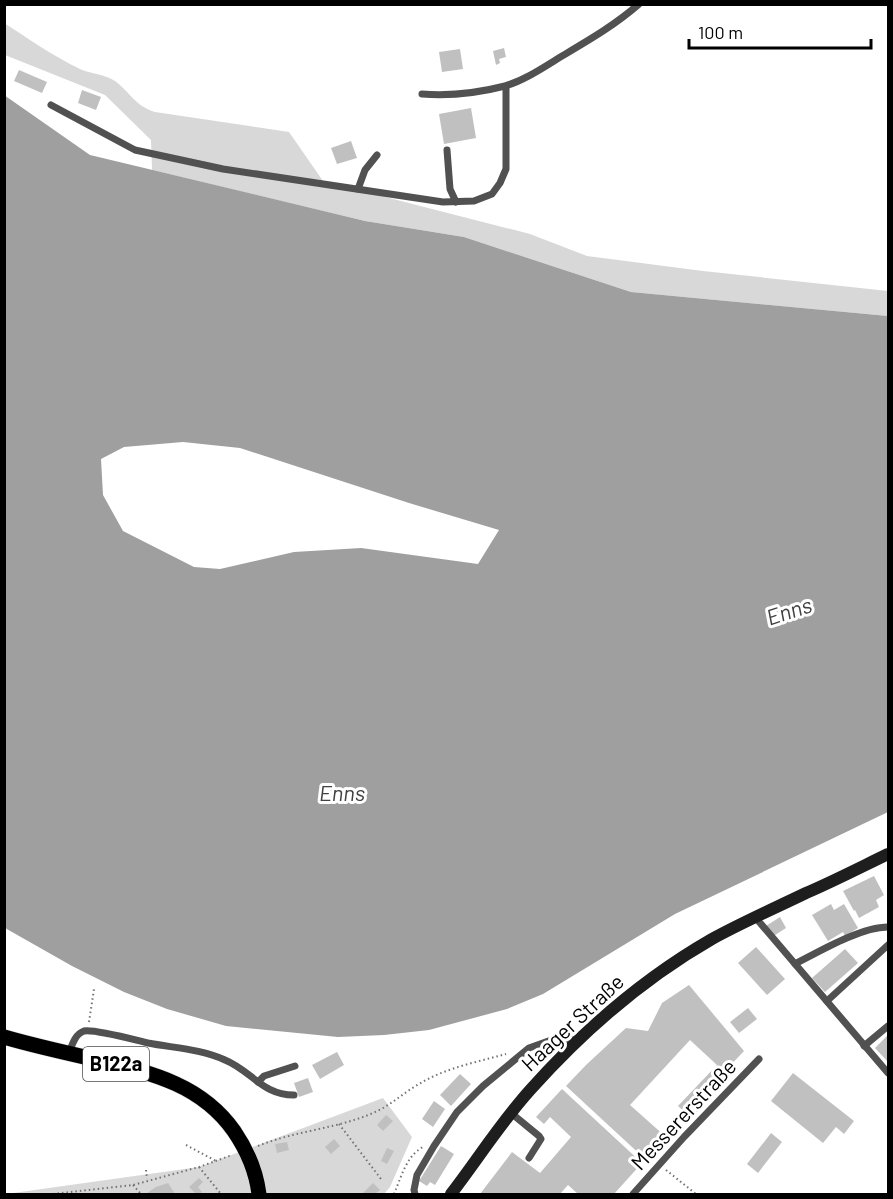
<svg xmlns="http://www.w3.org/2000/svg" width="893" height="1199" font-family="Barlow,sans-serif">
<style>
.green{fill:#d8d8d8}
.water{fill:#9f9f9f;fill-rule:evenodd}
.building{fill:#c0c0c0}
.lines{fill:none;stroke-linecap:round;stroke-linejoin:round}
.primary-casing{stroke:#dbdbdb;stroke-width:16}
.path{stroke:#737373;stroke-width:2;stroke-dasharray:1.5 3;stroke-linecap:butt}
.lane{stroke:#515151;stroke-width:7}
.secondary{stroke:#1e1e1e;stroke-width:12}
.primary{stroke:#000;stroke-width:15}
.labels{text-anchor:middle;stroke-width:6;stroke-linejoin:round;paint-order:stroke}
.shield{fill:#fff;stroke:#4c4c4c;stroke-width:1.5}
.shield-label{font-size:20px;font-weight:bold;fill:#000}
.street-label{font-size:21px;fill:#000;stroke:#fff}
.water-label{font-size:22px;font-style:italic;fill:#404040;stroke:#fff}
</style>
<rect width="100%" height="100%" fill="#fff"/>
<!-- green -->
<g class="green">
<path d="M4 23C29 39 53 56 80 69 91 74 105 74 115 81 131 93 134 105 155 112L289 132 323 181 530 234 587 256 703 271 888 291V316L631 292 464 237 365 221 152 170 151 140 105 95 5 55Z"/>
<polygon points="383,1098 412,1137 390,1187 384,1194 6,1194 199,1167"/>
</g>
<!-- water -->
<path class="water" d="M4 95 90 155 365 221 464 237 631 292 888 316V812L675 914 543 994 507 1009 429 1030 384 1035 338 1037 226 1026 167 1009 124 992 72 966 5 928ZM183 442 240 448 409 503 499 530 478 564 361 548 294 552 220 569 194 567 123 531 103 495 101 459 124 447Z"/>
<!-- building -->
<g class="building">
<polygon points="504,48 506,57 499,59 500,63 496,65 493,51"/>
<polygon points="460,49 463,69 442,72 439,52"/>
<polygon points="19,70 47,82 42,93 14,81"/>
<polygon points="82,90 101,97 96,110 78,103"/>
<polygon points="471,108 476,138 444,144 439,114"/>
<polygon points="351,141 357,158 337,164 331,148"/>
<polygon points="874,876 884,895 876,900 879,907 859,918 855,910 854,911 843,891"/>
<polygon points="831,904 834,910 844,904 858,928 845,936 843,932 828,941 812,915"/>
<polygon points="780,917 786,928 772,937 766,926"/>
<polygon points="756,947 785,979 767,995 738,963"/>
<polygon points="845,949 858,963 825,992 812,978"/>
<polygon points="689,985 744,1051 724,1072 729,1077 691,1118 678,1106 717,1065 690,1040 630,1105 666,1137 645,1159 566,1086 586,1065 626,1028 648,1031 662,1003"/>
<polygon points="748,1008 757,1019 739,1033 730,1022"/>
<polygon points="888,1035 888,1062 875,1048"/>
<polygon points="337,1052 344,1065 320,1079 312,1065"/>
<polygon points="793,1073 854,1121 844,1134 836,1127 823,1143 771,1101"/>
<polygon points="460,1074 471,1084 451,1106 440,1095"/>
<polygon points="308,1078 313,1092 299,1097 294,1083"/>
<polygon points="562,1089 642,1163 614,1194 578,1194 568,1185 560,1194 480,1194 512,1152 540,1173 571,1137 550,1117 544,1124 536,1117"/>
<polygon points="434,1101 445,1109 433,1127 422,1119"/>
<polygon points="386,1115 393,1121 383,1131 377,1125"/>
<polygon points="771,1133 782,1142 758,1173 747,1164"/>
<polygon points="334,1139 340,1146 331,1154 325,1147"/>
<polygon points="287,1142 289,1150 277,1153 275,1144"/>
<polygon points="441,1146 454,1154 435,1185 430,1182 427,1186 419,1181"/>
<polygon points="387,1148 394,1151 387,1164 381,1161"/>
<polygon points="199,1178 203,1182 198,1187 202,1192 199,1194 196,1194 189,1187"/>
<polygon points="168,1183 175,1194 148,1194 147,1193 156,1187"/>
<polygon points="373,1183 380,1190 375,1194 362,1194"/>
</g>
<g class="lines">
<!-- primary casing -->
<g class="primary-casing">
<path id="primary" d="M4 1037C35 1046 67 1053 98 1060 151 1073 201 1084 234 1131 247 1150 256 1171 259 1194"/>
</g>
<!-- path -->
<g class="path">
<polyline points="89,1022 94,989"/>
<polyline points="339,1124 381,1179"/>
<polyline points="186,1145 216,1161"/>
<path d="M258 1146C294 1131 336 1129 373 1113 390 1106 403 1093 419 1084 445 1068 477 1062 506 1054"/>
<polyline points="199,1167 221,1194"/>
<polyline points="146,1170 147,1179"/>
<polyline points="666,1170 696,1194"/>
<polyline points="133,1185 141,1194"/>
<polyline points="53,1194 133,1185 199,1167 232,1155"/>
<path d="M394 1194C401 1178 406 1156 423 1147"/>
</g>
<!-- lane -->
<g class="lane">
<path d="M422 94C449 96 478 93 505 86 525 80 544 67 562 56 589 40 615 25 639 4"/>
<polyline points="51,105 135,150 223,169 443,202 474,201 492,194 500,183 506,169 506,86"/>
<polyline points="447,150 450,189 456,202"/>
<polyline points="358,189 365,170 377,155"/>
<polyline points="755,917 888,1073"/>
<path d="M795 964C820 951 861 927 888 927"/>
<polyline points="827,1001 888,945"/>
<polyline points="864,1046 888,1026"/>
<path d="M69 1053C72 1045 75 1034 84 1031 95 1029 135 1040 148 1043 174 1048 201 1049 225 1060 252 1071 262 1095 294 1095"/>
<polyline points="258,1082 264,1076 295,1066"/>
<polyline points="511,1113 539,1136 541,1139 529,1158"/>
<polyline points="415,1194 414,1190 417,1175 434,1146 457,1112 483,1086 529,1048 554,1039 577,1040"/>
<polyline points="633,1194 684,1137 759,1059"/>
</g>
<!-- secondary -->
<path class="secondary" d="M451 1194C478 1159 501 1122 531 1089 583 1031 644 978 712 939 743 922 775 908 806 893 834 881 861 867 888 854"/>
<!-- primary -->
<use href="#primary" class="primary"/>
</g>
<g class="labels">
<!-- shield labels -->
<rect class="shield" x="83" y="1047" width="66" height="34" rx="4.5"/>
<g class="shield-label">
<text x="116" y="1071">B122a</text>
</g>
<!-- street labels -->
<g class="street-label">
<text transform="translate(573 1023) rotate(-43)" y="7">Haager Straße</text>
<text transform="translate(684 1115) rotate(-47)" y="7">Messererstraße</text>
</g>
<!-- water labels -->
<g class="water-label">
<text transform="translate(789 611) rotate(-18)" y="8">Enns</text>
<text x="342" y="801">Enns</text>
</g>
</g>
<!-- border -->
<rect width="893" height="1199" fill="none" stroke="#000000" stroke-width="12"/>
<!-- scale -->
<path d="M689 39v9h182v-9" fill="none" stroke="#000000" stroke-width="3"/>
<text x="698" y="39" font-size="18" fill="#000000" stroke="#ffffff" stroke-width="4.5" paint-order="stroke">100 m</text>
</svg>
